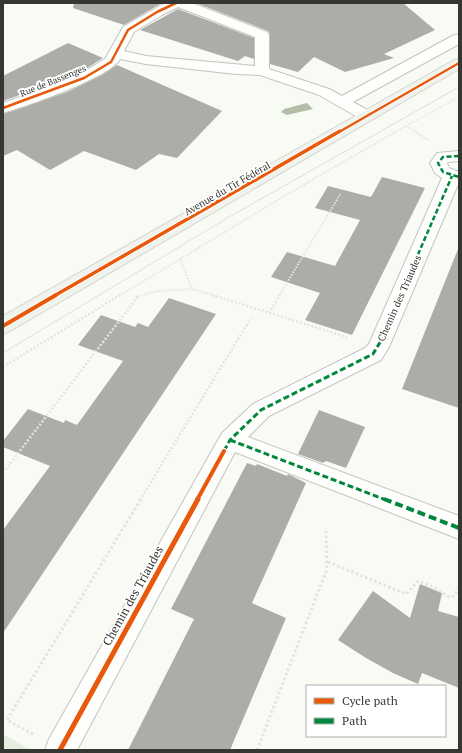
<svg xmlns="http://www.w3.org/2000/svg" width="462" height="753" font-family="'PT Serif',serif">
<style>
.green{fill:#e6edde}
.water{fill:#b5bda8}
.building{fill:#acada9}
.lines{fill:none;stroke-linecap:round;stroke-linejoin:round}
.minor-casing{stroke:#c2c4bf;stroke-width:2}
.major-casing{stroke:#d4d5d2;stroke-width:2}
.path-far3{stroke:#e3e4e1;stroke-width:1.5;stroke-dasharray:1.5 1.5;stroke-linecap:butt}
.path-far2{stroke:#e3e4e1;stroke-width:2;stroke-dasharray:1.5 1.5;stroke-linecap:butt}
.path-far1{stroke:#e3e4e1;stroke-width:2.5;stroke-dasharray:2 2;stroke-linecap:butt}
.path{stroke:#e3e4e1;stroke-width:3;stroke-dasharray:2.5 2.5;stroke-linecap:butt}
.minor{fill:#fefefd;fill-rule:evenodd}
.major{fill:#f0f2ec;fill-rule:evenodd}
.tram{stroke:#dededc;stroke-width:1}
.quiet-far2{stroke:#00873e;stroke-width:2.5;stroke-dasharray:5 2.5;stroke-linecap:butt}
.quiet-far1{stroke:#00873e;stroke-width:3;stroke-dasharray:6 3;stroke-linecap:butt}
.quiet{stroke:#00873e;stroke-width:4;stroke-dasharray:8 4;stroke-linecap:butt}
.cycleway-far3-casing{stroke:#fff;stroke-width:4}
.cycleway-far2-casing{stroke:#fff;stroke-width:5.5}
.cycleway-far1-casing{stroke:#fff;stroke-width:6}
.cycleway-casing{stroke:#fff;stroke-width:8}
.cycleway-far3{stroke:#e8590c;stroke-width:2.5}
.cycleway-far2{stroke:#e8590c;stroke-width:3.5}
.cycleway-far1{stroke:#e8590c;stroke-width:4}
.cycleway{stroke:#e8590c;stroke-width:5}
.labels{text-anchor:middle;stroke-width:4;stroke-linejoin:round;paint-order:stroke}
.far-street-label{font-size:9px;fill:#353733;stroke:#fff}
.street-label{font-size:10px;fill:#353733;stroke:#fff}
.near-street-label{font-size:12px;fill:#353733;stroke:#fff}
</style>
<rect width="100%" height="100%" fill="#f8fbf4"/>
<!-- green -->
<polygon class="green" points="3,734 31,750 3,750"/>
<!-- water -->
<polygon class="water" points="307,103 313,109 287,115 281,112 284,109"/>
<!-- building -->
<g class="building">
<polygon points="74,3 162,3 124,25 73,8"/>
<polygon points="196,3 403,3 435,30 384,54 394,58 345,72 314,57 298,72 270,64 270,35 268,31"/>
<polygon points="178,9 254,38 254,59 245,56 238,61 140,30"/>
<polygon points="68,43 103,58 78,74 3,101 3,76"/>
<polygon points="117,65 222,111 177,158 159,154 136,170 84,151 50,170 17,150 3,156 3,114 67,92 102,75"/>
<polygon points="382,177 425,188 352,335 305,320 320,293 271,277 287,252 335,266 360,220 315,208 328,186 371,197"/>
<polygon points="458,249 459,250 459,408 402,389"/>
<polygon points="169,298 216,314 3,633 3,530 50,466 3,447 3,441 28,409 64,423 65,420 77,425 123,361 78,345 101,315 135,327 138,323 148,327"/>
<polygon points="319,410 365,427 346,468 326,461 323,463 298,454"/>
<polygon points="247,463 256,466 257,464 287,476 288,474 306,483 252,603 286,618 230,750 128,750 194,619 171,609"/>
<polygon points="420,584 442,593 438,611 459,617 459,688 422,673 418,684 393,673 366,658 338,640 373,591 410,618"/>
</g>
<g class="lines">
<!-- minor casing -->
<g class="minor-casing">
<g id="minor">
<path d="M165 3H192L267 32 269 35V69L329 89 342 96 454 35 459 34V44L353 102 373 113 375 116 373 119 367 121 361 119 319 95 260 75 236 74 146 64 120 59C111 77 25 107 3 113V103L79 75 105 59 123 27ZM178 7 255 37V66L146 56 124 51 134 32 162 15Z"/>
<polygon points="459,151 459,161 448,162 447,163 449,168 459,172 459,182 389,347 381,360 269,416 248,437 459,516 459,539 235,452 77,750 45,750 49,739 222,433 253,404 365,348 369,344 442,178 435,173 430,163 437,153"/>
</g>
</g>
<!-- major casing -->
<g class="major-casing">
<polygon id="major" points="459,59 459,69 10,331 3,334 3,316 454,60"/>
</g>
<!-- path-far3 -->
<g class="path-far3">
<polyline points="406,126 416,132"/>
<polyline points="395,132 459,97"/>
</g>
<!-- path-far2 -->
<g class="path-far2">
<polyline points="414,131 428,140"/>
<polyline points="180,258 192,289 216,296"/>
<polyline points="119,296 286,195 397,131"/>
<polyline points="138,296 158,291 192,289"/>
<polyline points="279,296 341,193"/>
</g>
<!-- path-far1 -->
<g class="path-far1">
<polyline points="212,295 347,337"/>
<polyline points="269,313 280,295"/>
<polyline points="3,367 120,295"/>
<polyline points="3,473 139,295"/>
<polyline points="140,500 251,318"/>
</g>
<!-- path -->
<g class="path">
<polyline points="328,562 406,594 418,581 434,587 449,597 454,596 459,587"/>
<polyline points="33,734 7,720 141,499"/>
<polyline points="257,750 327,569 326,531"/>
</g>
<!-- minor -->
<use href="#minor" class="minor"/>
<!-- major -->
<use href="#major" class="major"/>
<!-- tram -->
<polyline class="tram" points="3,353 229,217 459,87"/>
<!-- quiet-far2 -->
<g class="quiet-far2">
<polyline points="459,156 443,157 438,163 443,172 459,177"/>
<polyline points="400,296 452,176"/>
</g>
<!-- quiet-far1 -->
<g class="quiet-far1">
<polyline points="230,440 386,500"/>
<polyline points="224,451 230,440 261,410 373,354 382,339 401,295"/>
</g>
<!-- quiet -->
<polyline class="quiet" points="384,499 459,528"/>
<!-- cycleway-far3 casing -->
<g class="cycleway-far3-casing">
<g id="cycleway-far3">
<polyline points="3,108 84,78 111,62 128,30 157,12 176,3"/>
<polyline points="339,132 459,63"/>
</g>
</g>
<!-- cycleway-far2 casing -->
<g class="cycleway-far2-casing">
<polyline id="cycleway-far2" points="54,296 340,131"/>
</g>
<!-- cycleway-far1 casing -->
<g class="cycleway-far1-casing">
<g id="cycleway-far1">
<polyline points="3,326 56,295"/>
<polyline points="197,500 224,451"/>
</g>
</g>
<!-- cycleway casing -->
<g class="cycleway-casing">
<polyline id="cycleway" points="60,750 198,499"/>
</g>
<!-- cycleway-far3 -->
<use href="#cycleway-far3" class="cycleway-far3"/>
<!-- cycleway-far2 -->
<use href="#cycleway-far2" class="cycleway-far2"/>
<!-- cycleway-far1 -->
<use href="#cycleway-far1" class="cycleway-far1"/>
<!-- cycleway -->
<use href="#cycleway" class="cycleway"/>
</g>
<g class="labels">
<!-- far-street labels -->
<g class="far-street-label">
<text transform="translate(53 81) rotate(-22)" y="3">Rue de Bassenges</text>
</g>
<!-- street labels -->
<g class="street-label">
<text transform="translate(227 188) rotate(-30)" y="4">Avenue du Tir Fédéral</text>
<text transform="translate(399 298) rotate(-66)" y="4">Chemin des Triaudes</text>
</g>
<!-- near-street labels -->
<g class="near-street-label">
<text transform="translate(133 596) rotate(-61)" y="4">Chemin des Triaudes</text>
</g>
</g>
<!-- border -->
<rect width="462" height="753" fill="none" stroke="#353733" stroke-width="8"/>
<!-- legend -->
<rect x="306" y="685" width="140" height="52" fill="#ffffff" stroke="#aeafad"/>
<rect x="314" y="698" width="20" height="6" fill="#e8590c" stroke="#aeafad"/>
<text x="342" y="705" font-size="12" fill="#353733">Cycle path</text>
<rect x="314" y="718" width="20" height="6" fill="#00873e" stroke="#aeafad"/>
<text x="342" y="725" font-size="12" fill="#353733">Path</text>
</svg>
